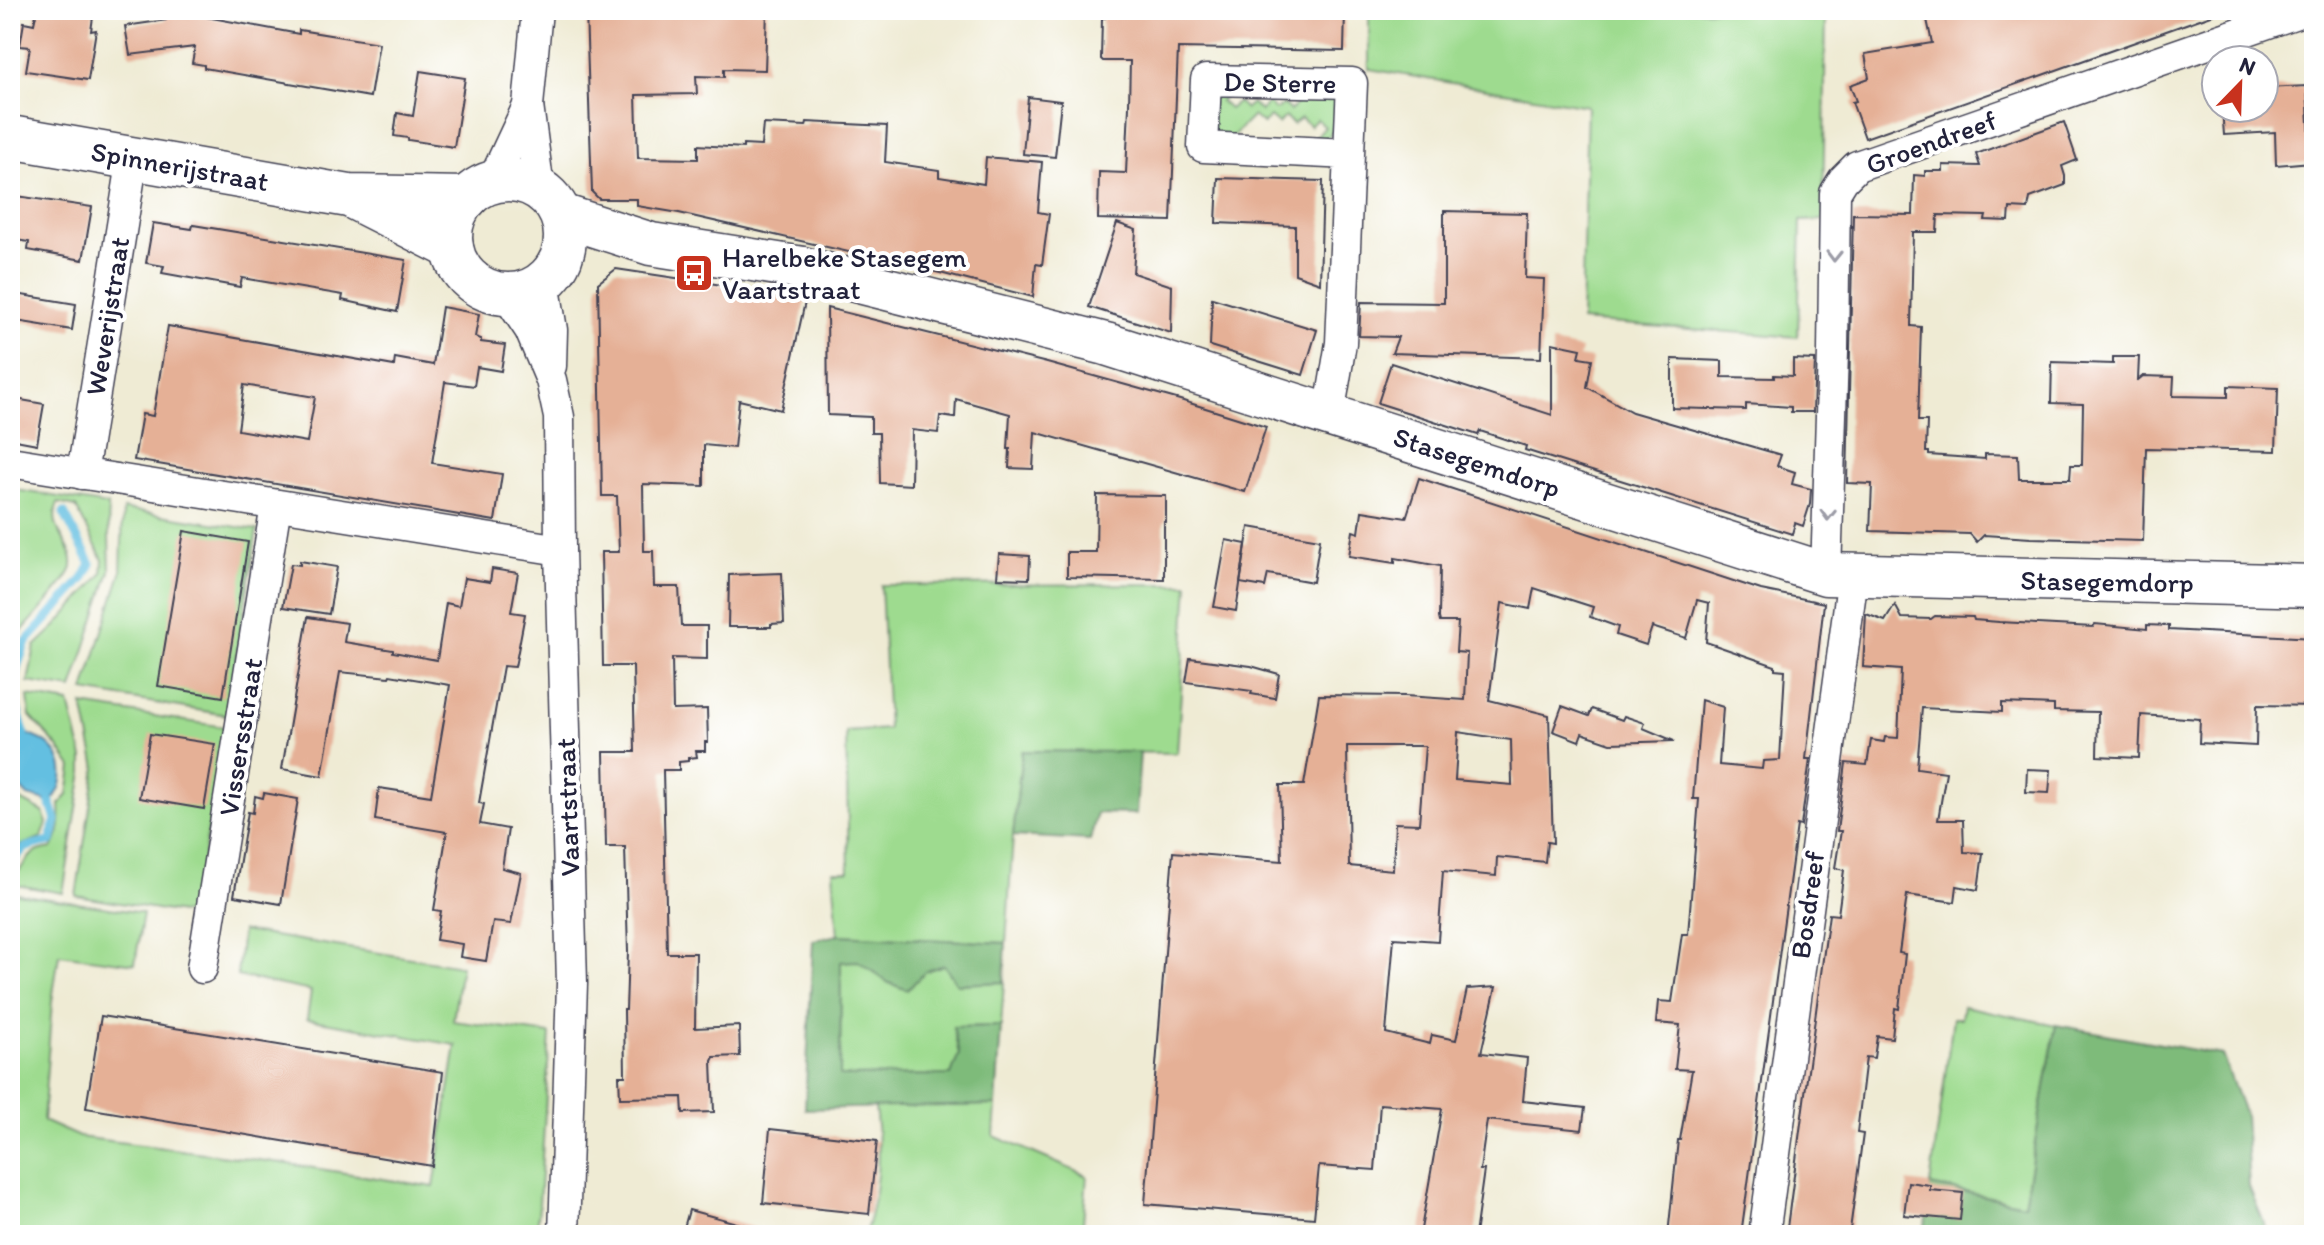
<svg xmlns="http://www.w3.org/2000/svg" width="2324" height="1245" font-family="Itim,sans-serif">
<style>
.green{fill:#9edb8f;stroke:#607e65;stroke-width:2}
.forest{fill:#7ebb7a;stroke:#506e5a;stroke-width:2}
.water{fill:#63bfe1;stroke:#42708e;stroke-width:2}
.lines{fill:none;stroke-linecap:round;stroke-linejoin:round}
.stream{stroke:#63bfe1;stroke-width:9}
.building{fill:#e5b096;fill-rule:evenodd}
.street-casing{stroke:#414052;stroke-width:33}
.secondary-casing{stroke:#414052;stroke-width:45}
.street{stroke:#fff;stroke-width:30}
.secondary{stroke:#fff;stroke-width:42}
.oneway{stroke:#9c9ca7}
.labels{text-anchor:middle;stroke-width:8;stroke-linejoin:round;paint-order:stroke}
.street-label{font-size:28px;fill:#22223b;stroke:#fff}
.poi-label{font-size:28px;fill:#22223b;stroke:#fff;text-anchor:start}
</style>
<rect width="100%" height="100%" fill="#fff"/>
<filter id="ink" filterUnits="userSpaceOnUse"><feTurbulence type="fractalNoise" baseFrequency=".0125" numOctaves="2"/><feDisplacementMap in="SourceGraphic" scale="16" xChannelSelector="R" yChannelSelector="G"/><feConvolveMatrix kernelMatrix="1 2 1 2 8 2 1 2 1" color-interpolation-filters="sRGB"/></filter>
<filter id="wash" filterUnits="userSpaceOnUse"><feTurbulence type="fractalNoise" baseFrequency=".006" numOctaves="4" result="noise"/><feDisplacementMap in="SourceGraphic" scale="32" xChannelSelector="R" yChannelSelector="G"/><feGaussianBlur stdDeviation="1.8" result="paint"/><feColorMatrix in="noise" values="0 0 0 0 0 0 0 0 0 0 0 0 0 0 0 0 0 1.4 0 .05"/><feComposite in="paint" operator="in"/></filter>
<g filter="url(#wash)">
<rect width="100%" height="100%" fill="#efebd4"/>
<!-- green -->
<g class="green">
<polygon points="1369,10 1826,10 1823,220 1801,221 1798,337 1581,321 1587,106 1369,69"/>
<path d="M1233 87 1220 101 1229 109 1238 102 1245 109 1252 103 1261 111 1268 103 1275 110 1284 104 1290 111 1311 89C1317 91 1326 92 1331 96 1341 105 1337 132 1325 139 1321 141 1316 140 1312 141L1325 127 1317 119 1310 126 1301 118 1293 124 1285 117 1278 124 1270 117 1263 124 1253 116 1232 137 1213 133 1209 95Z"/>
<path d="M10 489 108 505 110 571 72 689 28 682 35 646 56 626 102 574 103 560 76 507 58 503C46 531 75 542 72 567 70 580 21 631 10 645Z"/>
<polygon points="123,509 257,530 227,715 84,691 121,573"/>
<polygon points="1188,584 1177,753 1022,751 1013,836 1006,943 838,935 833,871 849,871 846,732 888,729 881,585"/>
<path d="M28 696 69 703 83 758V772L63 893 10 884V873L19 871C31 855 31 851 52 848 61 832 61 821 60 804L68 795 72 767 57 746 30 716Z"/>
<polygon points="83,705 225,727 194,915 76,896 96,768"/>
<polygon points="10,790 17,798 43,812 47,823 42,837 10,850"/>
<polygon points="10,893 143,913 135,964 59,954 52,1001 43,1121 79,1137 282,1163 434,1187 456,1045 307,1019 311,991 237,976 242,931 461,966 453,1021 550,1034 537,1235 23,1235 10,1229"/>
<polygon points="841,961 858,961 889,983 944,965 957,984 1004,982 1001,1026 953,1027 959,1054 951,1075 840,1076"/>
<polygon points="1963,1006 2056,1025 2024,1204 1930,1185 1953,1018 1961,1018"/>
<path d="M996 1105 994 1136 1087 1176 1082 1235H865C878 1194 881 1150 875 1107Z"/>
</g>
<!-- forest -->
<g class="forest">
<polygon points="1022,751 1140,752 1136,814 1097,813 1090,840 1013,836"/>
<polygon points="838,935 1006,943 1004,982 957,984 944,965 926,971 907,990 889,983 858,961 841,962 840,1076 951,1075 959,1054 953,1027 1001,1026 996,1105 805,1109 813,940"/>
<polygon points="2056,1025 2222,1055 2245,1115 2249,1187 2269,1235 1924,1235 1930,1185 2024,1204"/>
</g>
<!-- water -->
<path class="water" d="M24 733C34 736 46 740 53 749 67 765 65 789 50 802L28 796 10 777V741Z"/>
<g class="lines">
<!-- stream -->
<g class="stream">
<polyline points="24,733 15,702 17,667 26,642 83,579 91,564 64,513"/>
<path d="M11 867C20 846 29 845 51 841L56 820 50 802"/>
</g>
</g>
<g id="blocks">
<!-- building -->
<g class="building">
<polygon points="37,10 94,10 91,31 96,30 88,80 26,71 30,47 20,46 24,22 34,24"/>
<polygon points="168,10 299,34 299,30 379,43 370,97 204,68 204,65 192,63 195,47 130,55 125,26 166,20"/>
<polygon points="586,10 650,10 650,13 693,10 767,10 765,70 724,69 724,77 696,76 697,94 636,95 638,158 698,159 698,145 743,148 743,145 761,146 763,124 806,126 807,122 887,126 885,162 939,170 939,177 984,184 986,157 1042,162 1038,212 1049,214 1042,265 1036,264 1033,297 940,273 679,213 637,206 637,199 599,199 592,192"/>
<polygon points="1105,10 1345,10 1344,51 1178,48 1171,221 1098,219 1099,172 1126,173 1129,106 1130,61 1103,61 1101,59 1102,18 1105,18"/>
<polygon points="1925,10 2213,10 2214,14 1865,138 1852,102 1856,101 1850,85 1869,78 1865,54 1932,43"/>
<polygon points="420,71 465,78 454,147 408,140 408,138 394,136 397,113 413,116"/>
<polygon points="2307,86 2311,162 2276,165 2275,132 2224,135 2222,108 2264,108 2264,88"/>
<polygon points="1028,97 1061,101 1055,157 1023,154"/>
<polygon points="2064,122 2077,160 2062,166 2065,176 2065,185 2030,198 2028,209 2010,208 2009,221 1985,220 1986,216 1938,215 1937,232 1913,232 1911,326 1921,327 1918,421 1927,421 1926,452 1929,452 1929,455 1985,459 1985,454 2018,455 2019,479 2070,479 2071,465 2082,465 2083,404 2051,403 2052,362 2113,364 2113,357 2139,357 2138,380 2143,376 2174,377 2173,396 2228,397 2228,386 2278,388 2276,451 2146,448 2143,541 2031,538 1984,535 1977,542 1970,534 1870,531 1872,484 1847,483 1853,214 1913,215 1914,175 1925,176 1925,171 1943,171 1943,165 1980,166 1976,154"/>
<polygon points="1218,178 1323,181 1320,283 1295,274 1295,226 1216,223"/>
<polygon points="10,195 92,207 83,260 28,250 29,242 10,239"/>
<polygon points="1444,211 1527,213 1525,278 1544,279 1541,358 1392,353 1398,337 1359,336 1361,302 1444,303"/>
<polygon points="153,223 192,229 193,225 406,260 397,312 342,300 343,295 242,278 240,287 162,273 164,266 146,263"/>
<polygon points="1117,223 1136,230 1133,273 1172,286 1171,333 1089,307"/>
<polygon points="616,269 722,285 805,302 781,410 739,400 734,448 704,445 704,486 643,484 644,551 653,551 654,587 679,587 681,626 707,626 707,659 672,658 673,710 707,709 708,742 705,742 705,751 696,751 697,757 688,758 688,761 679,762 679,770 663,770 665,858 667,953 696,953 695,1028 739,1026 740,1056 714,1057 712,1061 714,1112 683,1113 682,1097 620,1098 619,1076 625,1076 624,1010 626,1010 628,952 625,847 606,847 604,752 635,752 633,666 603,666 601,552 619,552 617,496 602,496 598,283"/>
<polygon points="10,293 76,304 72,330 10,320"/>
<polygon points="1212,298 1317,330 1303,375 1210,346"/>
<path d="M442 307 479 314 475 337 481 339V342L505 345 501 371 477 367 474 386 445 382 432 463 502 474 495 521 134 460 142 414 153 416 168 326 394 366 395 358 433 365ZM244 385 315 397 307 442 238 430Z"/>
<polygon points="827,308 1047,363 1180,400 1266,427 1245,492 1035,432 1033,469 1009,468 1010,449 1008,449 1010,414 956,399 955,418 940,416 938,433 912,430 911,485 880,483 879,433 871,433 871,417 828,415"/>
<polygon points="1552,343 1581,349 1579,357 1592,359 1587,387 1632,412 1781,455 1777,466 1795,472 1792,484 1811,489 1810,504 1803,526 1795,523 1792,534 1525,450 1526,446 1480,431 1478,435 1378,403 1391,363 1552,415"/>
<polygon points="1672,359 1722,361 1722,377 1774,378 1774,375 1793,376 1793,359 1815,360 1813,412 1791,412 1791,407 1746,404 1746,410 1672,408"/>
<polygon points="10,398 44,404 37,444 10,439"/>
<path d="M1419 478 1761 590 1824 603 1806 759H1810L1801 826 1797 825 1741 1235H1668L1678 1140H1680L1692 1070 1675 1069 1680 1025 1656 1023 1658 1001 1672 1002 1682 934H1688L1699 799H1693L1701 700 1723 707 1719 765 1762 769 1763 761 1780 760 1785 670 1775 669V666L1706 642 1709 603 1697 600 1686 638 1652 627 1646 645 1616 635 1618 627 1590 617 1593 607 1534 588 1530 609 1502 603 1489 700 1549 715 1553 843 1547 842 1545 862 1497 857 1496 876 1443 871 1438 941 1394 938 1386 1033 1430 1044 1432 1035 1456 1040 1467 989 1496 987 1481 1053 1527 1058 1523 1101 1585 1108 1582 1130 1487 1120 1480 1170H1484L1475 1235H1420L1442 1109 1380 1104 1375 1170 1319 1166 1314 1218 1145 1204 1173 852 1282 861 1280 785H1304L1319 695 1405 696 1465 700 1467 653 1456 652 1458 622H1440L1439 618 1440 566 1395 558V563L1349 556 1353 531 1359 533 1362 511 1406 518ZM1458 732 1511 740 1512 785 1455 780ZM1347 746H1425L1419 824 1395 823 1393 870 1349 866Z"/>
<polygon points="1097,495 1166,496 1166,522 1164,522 1164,579 1067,577 1067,552 1096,552"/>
<polygon points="1249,527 1320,539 1313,582 1268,574 1265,587 1240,583"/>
<polygon points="184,531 248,542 223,697 158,686"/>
<polygon points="1226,540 1246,544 1236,611 1214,607"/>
<polygon points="999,554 1030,556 1029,579 997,578"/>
<polygon points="300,561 337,567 329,614 283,607 291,564 300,565"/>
<polygon points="492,569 518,573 511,612 525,614 515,667 503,666 479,803 484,804 480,824 508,829 502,868 521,873 511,924 493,922 486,961 460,957 462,944 436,940 441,911 434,910 447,832 375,820 379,788 431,796 450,685 390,675 389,677 340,672 322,776 282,769 308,617 347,623 344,642 393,650 393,652 437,660 446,603 459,606 464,578 490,582"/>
<polygon points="782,573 784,623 771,624 771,627 728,627 729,575"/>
<polygon points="1895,605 1902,618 1931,619 1935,616 1973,617 1974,620 1999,622 2093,627 2095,624 2147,629 2147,625 2169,626 2169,630 2314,638 2314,706 2257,705 2256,746 2199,743 2200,719 2141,715 2139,758 2097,756 2098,712 2054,711 2054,705 2002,703 2002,712 1922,708 1917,768 1946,772 1938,820 1963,820 1964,852 1983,853 1978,890 1957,886 1955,902 1907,895 1899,953 1905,954 1899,1009 1895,1008 1892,1038 1877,1036 1874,1058 1866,1057 1857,1133 1863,1134 1850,1230 1848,1230 1847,1235 1786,1235 1829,914 1838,915 1844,870 1835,868 1841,831 1837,831 1846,763 1867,765 1871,740 1884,742 1885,737 1898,738 1901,670 1863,667 1866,614 1885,621"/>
<polygon points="1190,658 1251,666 1279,674 1275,698 1251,694 1252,691 1186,682"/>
<polygon points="1562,706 1589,716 1592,709 1622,720 1624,716 1645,723 1643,728 1674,741 1611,743 1582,733 1579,741 1553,731"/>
<polygon points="150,734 215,744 204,809 139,798"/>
<polygon points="2027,769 2051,770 2049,793 2026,792"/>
<polygon points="264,793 298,799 281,904 234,896 248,812 253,813 255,796 263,798"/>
<polygon points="101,1016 443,1072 432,1166 86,1108"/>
<polygon points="770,1129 877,1141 869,1214 763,1203"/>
<polygon points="1908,1182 1930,1185 1930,1190 1963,1193 1960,1220 1904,1215"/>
<polygon points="689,1210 755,1228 754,1235 682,1235"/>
</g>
</g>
</g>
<g filter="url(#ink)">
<use href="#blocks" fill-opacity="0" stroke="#414052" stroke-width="2"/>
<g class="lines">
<!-- street casing -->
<g class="street-casing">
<g id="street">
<polyline points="537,10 528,106 539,189"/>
<polyline points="492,183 528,106"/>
<polyline points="544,282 552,330 551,366"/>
<polyline points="506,294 530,330 551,380 559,417 560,550 572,983 564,1235"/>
<polyline points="1329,415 1341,343 1352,83 1206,80 1203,147 1349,154"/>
<polyline points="10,462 560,550"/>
<polyline points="82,474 133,157"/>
<polyline points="1826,574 1833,352 1835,193 1843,180 1857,166 2305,10"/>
<polyline points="202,968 276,505"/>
<polyline points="1764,1235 1853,576"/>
</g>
</g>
<!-- secondary casing -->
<g class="secondary-casing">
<g id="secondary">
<polyline points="10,137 349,196 467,198"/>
<circle cx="508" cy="237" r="57"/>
<polyline points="357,200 452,248"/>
<polyline points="561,215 651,244 803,268 1106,344 1826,574 2314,586"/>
</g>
</g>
<!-- street -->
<use href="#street" class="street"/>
<!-- secondary -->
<use href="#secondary" class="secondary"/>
</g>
<!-- one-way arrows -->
<defs><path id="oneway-chevron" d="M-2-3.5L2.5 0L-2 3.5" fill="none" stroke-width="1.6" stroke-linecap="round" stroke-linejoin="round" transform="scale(2)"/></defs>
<g class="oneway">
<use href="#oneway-chevron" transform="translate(1834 256) rotate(91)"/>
<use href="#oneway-chevron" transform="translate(1828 515) rotate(92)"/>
</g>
</g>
<!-- icons -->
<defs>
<g id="bus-square" transform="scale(2)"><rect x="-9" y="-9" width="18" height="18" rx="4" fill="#c8321e" stroke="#fff"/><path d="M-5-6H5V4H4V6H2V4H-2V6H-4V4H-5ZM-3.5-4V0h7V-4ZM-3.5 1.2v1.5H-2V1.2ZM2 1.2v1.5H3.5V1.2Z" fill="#fff"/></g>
</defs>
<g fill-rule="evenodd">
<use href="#bus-square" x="694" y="273"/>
</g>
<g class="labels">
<!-- street labels -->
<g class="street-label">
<text transform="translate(1280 82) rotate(1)" y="10">De Sterre</text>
<text transform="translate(1931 142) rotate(-20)" y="10">Groendreef</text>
<text transform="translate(180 166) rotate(10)" y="10">Spinnerijstraat</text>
<text transform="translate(107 316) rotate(-81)" y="10">Weverijstraat</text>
<text transform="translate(1477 462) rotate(18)" y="10">Stasegemdorp</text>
<text transform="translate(2107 581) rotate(1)" y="10">Stasegemdorp</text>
<text transform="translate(240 737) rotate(-81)" y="10">Vissersstraat</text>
<text transform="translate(567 807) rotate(-92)" y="10">Vaartstraat</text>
<text transform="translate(1807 905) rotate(-82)" y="10">Bosdreef</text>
</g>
<!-- poi labels -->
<g class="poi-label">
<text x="722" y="267">Harelbeke Stasegem<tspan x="722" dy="32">Vaartstraat</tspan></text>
</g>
</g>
<!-- margin -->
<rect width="2324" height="1245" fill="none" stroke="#fff" stroke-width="40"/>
<!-- north arrow -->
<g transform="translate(2240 84) rotate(23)"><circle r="38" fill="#ffffff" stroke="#a7a7b1" stroke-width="2"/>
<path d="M0-6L14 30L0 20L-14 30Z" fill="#c8321e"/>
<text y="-12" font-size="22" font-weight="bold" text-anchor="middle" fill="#22223b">N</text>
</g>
</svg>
